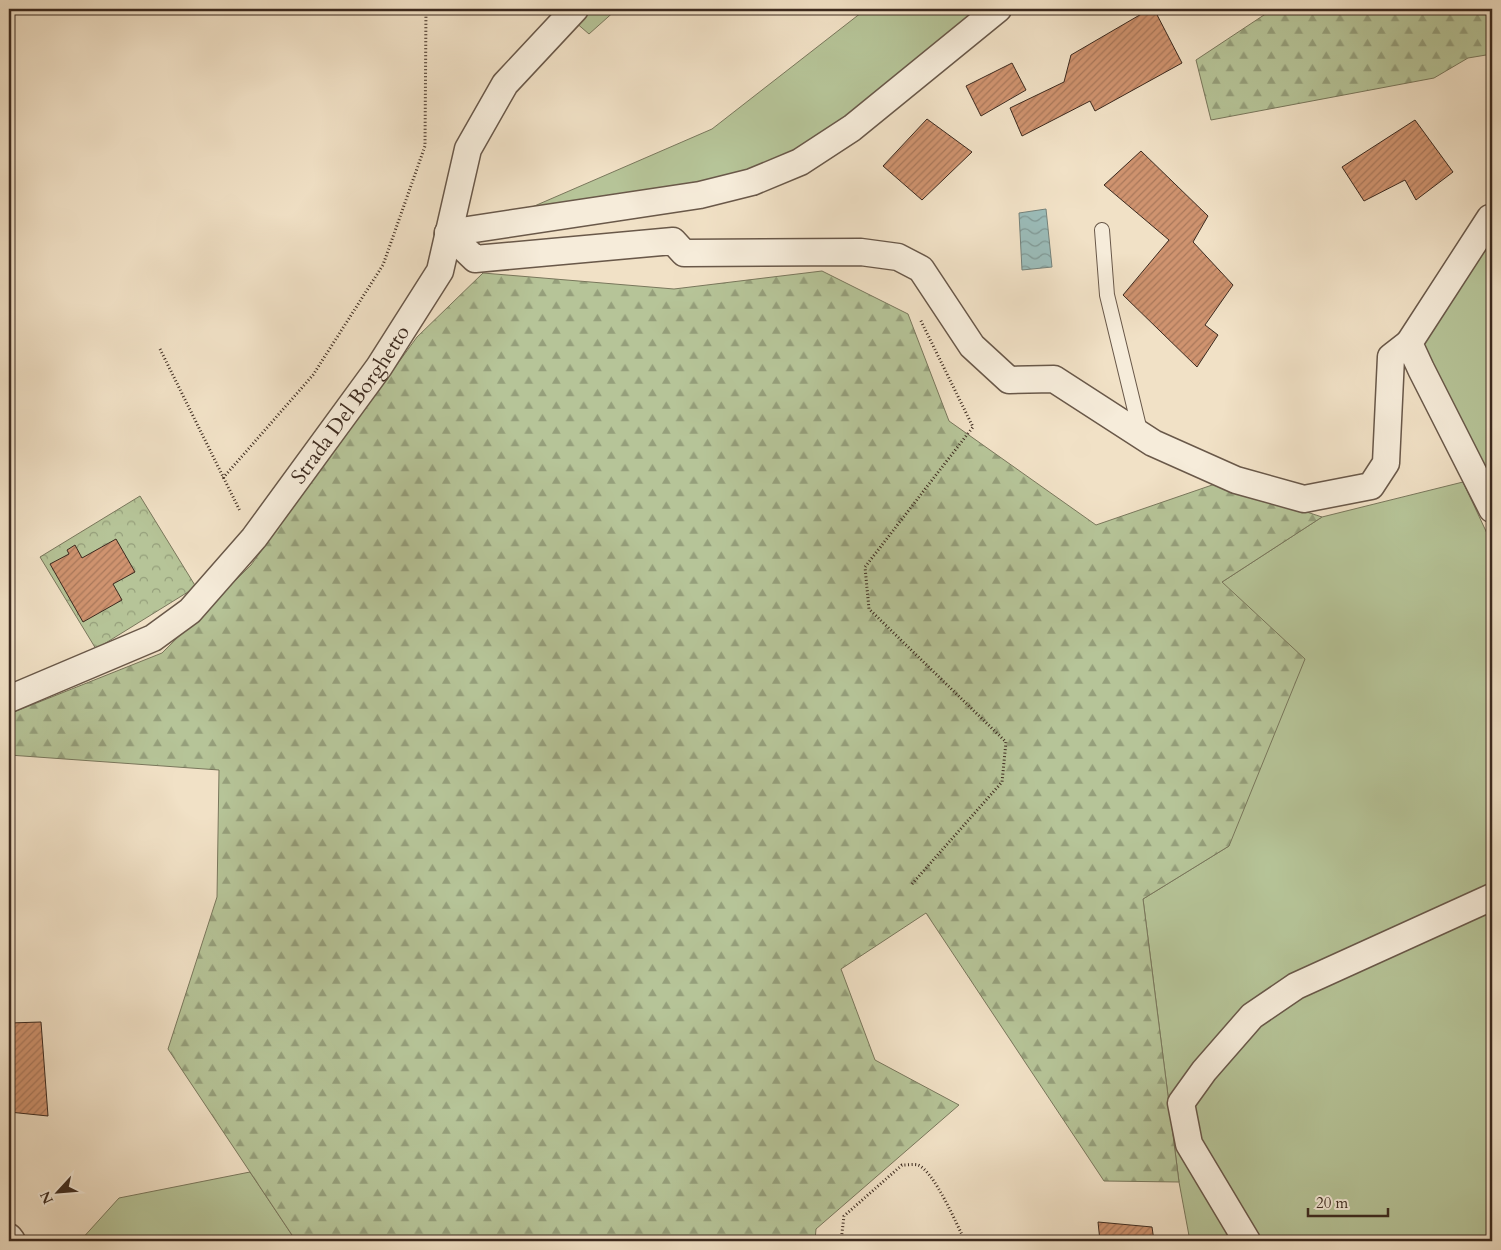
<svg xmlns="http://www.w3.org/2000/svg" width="1501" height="1250" font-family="Cardo,serif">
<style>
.green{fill:#b6c498;stroke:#79775c}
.forest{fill:url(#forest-firs);stroke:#79775c}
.park{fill:url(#park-crowns);stroke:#79775c}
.water{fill:url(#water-waves);stroke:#75827b}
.building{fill:url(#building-hatch);stroke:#3c2a1f}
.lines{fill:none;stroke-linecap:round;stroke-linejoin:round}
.lane-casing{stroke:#695849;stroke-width:16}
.street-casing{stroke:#695849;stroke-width:29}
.path{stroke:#3c2a1f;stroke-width:3;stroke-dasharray:1 2.5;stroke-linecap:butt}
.lane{stroke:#f6ecda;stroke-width:14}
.street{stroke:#f6ecda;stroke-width:26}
.labels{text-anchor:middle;stroke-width:5;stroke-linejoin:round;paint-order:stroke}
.street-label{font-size:21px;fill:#3c2a1f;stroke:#f6ecda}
</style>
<defs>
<pattern id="forest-firs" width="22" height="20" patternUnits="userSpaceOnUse" patternTransform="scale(1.25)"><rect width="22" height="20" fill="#b6c498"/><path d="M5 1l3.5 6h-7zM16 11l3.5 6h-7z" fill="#959f7b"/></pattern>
<pattern id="park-crowns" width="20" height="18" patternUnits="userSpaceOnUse" patternTransform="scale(1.25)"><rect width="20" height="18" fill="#b6c498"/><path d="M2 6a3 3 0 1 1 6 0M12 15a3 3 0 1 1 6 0" fill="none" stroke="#959f7b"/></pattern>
<pattern id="water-waves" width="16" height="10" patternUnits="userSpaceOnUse" patternTransform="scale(1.25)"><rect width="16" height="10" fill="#9bbcb9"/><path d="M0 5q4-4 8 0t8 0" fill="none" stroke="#809996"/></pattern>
<pattern id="building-hatch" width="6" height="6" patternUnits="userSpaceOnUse" patternTransform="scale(1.25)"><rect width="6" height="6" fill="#cf936f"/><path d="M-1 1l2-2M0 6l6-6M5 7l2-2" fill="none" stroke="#a9785b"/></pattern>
</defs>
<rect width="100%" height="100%" fill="#f1e1c6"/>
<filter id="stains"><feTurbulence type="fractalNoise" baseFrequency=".004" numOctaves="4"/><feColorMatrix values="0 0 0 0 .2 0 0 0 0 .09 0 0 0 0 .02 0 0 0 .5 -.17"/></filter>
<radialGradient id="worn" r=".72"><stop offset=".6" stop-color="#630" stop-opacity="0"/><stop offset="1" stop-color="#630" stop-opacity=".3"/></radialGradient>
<!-- green -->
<g class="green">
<polygon points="560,9 617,9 589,34"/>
<polygon points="866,9 998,9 800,162 486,227 712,129"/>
<polygon points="1492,243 1492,502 1412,339"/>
<polygon points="1463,482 1492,544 1492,1241 1190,1241 1179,1182 1143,899 1229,846 1222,582 1322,517"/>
<polygon points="250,1172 296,1241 80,1241 119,1198"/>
</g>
<!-- forest -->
<g class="forest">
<polygon points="1273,9 1492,9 1492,54 1468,58 1434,78 1211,120 1196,60"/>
<polygon points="822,271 908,314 949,421 1096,525 1218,483 1322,517 1222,582 1305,659 1229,846 1143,899 1179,1182 1104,1181 926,913 841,969 875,1060 959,1105 816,1229 815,1241 296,1241 168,1049 217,897 219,770 9,755 9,714 162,653 251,565 417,337 483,273 674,289"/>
</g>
<!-- park -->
<polygon class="park" points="140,496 196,587 96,649 40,557"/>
<!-- water -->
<polygon class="water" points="1046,209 1052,267 1022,270 1019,213"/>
<!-- building -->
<g class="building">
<polygon points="1150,9 1154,9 1182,63 1095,111 1090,101 1022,136 1010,108 1064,82 1071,55"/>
<polygon points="1012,63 1026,90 981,116 966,86"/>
<polygon points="927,119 972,152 922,200 883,166"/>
<polygon points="1415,120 1453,172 1416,200 1405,180 1364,201 1342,167"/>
<polygon points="1141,151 1208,216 1193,242 1233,285 1205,325 1218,335 1197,367 1123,295 1169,240 1104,185"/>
<polygon points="116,539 135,572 113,584 122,600 83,622 50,564 69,554 67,550 75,545 82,558"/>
<polygon points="41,1022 48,1116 9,1112 9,1023"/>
<polygon points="1098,1222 1152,1227 1154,1241 1100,1241"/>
</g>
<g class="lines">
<!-- lane casing -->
<g class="lane-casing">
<polyline id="lane" points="1102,230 1107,295 1141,435"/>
</g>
<!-- street casing -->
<g class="street-casing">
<g id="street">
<polyline points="1492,218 1490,218 1409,343 1421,369 1492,509"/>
<polyline points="448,233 475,259 673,241 684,253 861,252 898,257 921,269 972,346 1009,380 1054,379 1153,443 1236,480 1304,499 1371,486 1386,463 1391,357 1409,343"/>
<polyline points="448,233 700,195 752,182 800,162 852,128 998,9"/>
<path id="s1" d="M9 699 153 638 190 611 254 538 379 367 440 271 468 149 505 84 575 9"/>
<polyline points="9,1237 12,1241"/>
<polyline points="1247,1241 1189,1144 1181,1103 1204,1071 1252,1016 1296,986 1492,897"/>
</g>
</g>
<!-- path -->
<g class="path">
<polyline points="160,349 240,511"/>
<polyline points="223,478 313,375 383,265 425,146 426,9"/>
<polyline points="912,884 1002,782 1006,742 869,609 865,567 973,427 920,319"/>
<path d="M841 1241 844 1216 902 1165C907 1165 914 1164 918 1165 934 1171 957 1225 965 1241"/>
</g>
<!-- lane -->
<use href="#lane" class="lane"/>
<!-- street -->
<use href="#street" class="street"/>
</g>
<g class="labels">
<!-- street labels -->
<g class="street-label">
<text dy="7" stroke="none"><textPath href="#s1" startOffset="464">Strada Del Borghetto</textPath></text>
</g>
</g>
<!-- margin -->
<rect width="1501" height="1250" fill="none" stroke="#f1e1c6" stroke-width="30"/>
<rect x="10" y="10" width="1481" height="1230" fill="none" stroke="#3c2a1f" stroke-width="2.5"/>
<rect x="15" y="15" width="1471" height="1220" fill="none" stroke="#3c2a1f"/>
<!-- north arrow -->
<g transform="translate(58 1192) rotate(244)" stroke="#f6ecda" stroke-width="4" paint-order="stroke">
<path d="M0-4L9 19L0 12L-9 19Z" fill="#3c2a1f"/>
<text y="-8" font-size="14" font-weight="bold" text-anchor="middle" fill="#3c2a1f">N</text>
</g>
<!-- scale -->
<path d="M1308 1208v8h80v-8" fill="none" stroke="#3c2a1f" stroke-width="2.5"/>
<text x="1316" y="1208" font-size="15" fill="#3c2a1f" stroke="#f6ecda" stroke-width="4" paint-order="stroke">20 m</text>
<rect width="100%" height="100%" filter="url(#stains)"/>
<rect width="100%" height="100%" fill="url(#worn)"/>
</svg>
